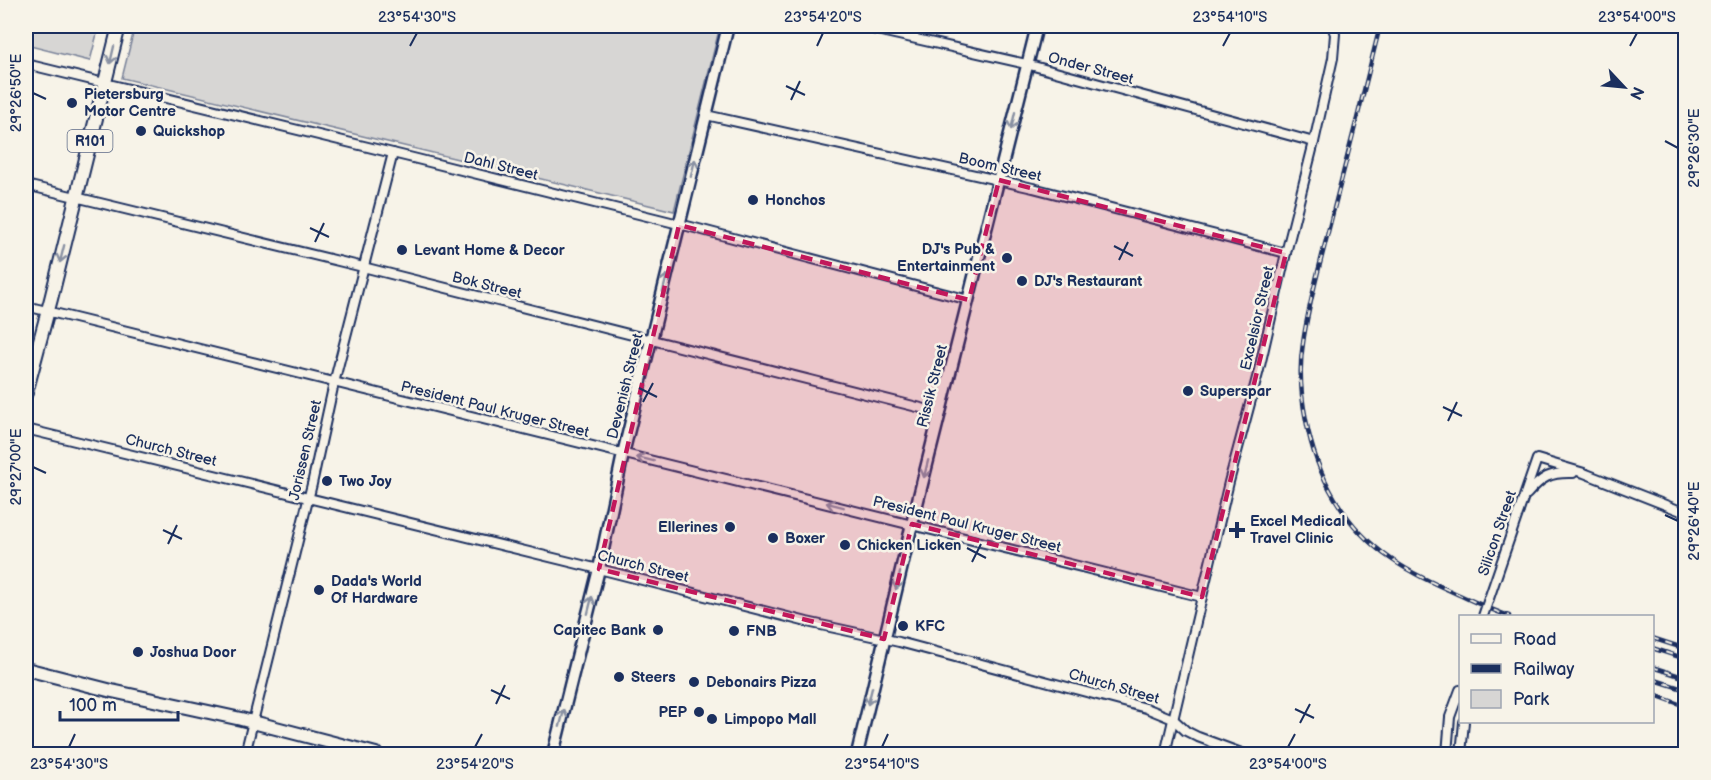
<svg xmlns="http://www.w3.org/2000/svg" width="1711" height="780" font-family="'Balsamiq Sans',sans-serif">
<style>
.green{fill:#d7d6d4;stroke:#798299;stroke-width:1.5}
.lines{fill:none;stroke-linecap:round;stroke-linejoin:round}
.street-casing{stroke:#1b2f5e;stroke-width:12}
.secondary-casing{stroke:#1b2f5e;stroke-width:15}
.primary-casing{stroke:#1b2f5e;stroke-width:16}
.street{stroke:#f7f3e8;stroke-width:8}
.secondary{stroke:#f7f3e8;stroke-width:10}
.primary{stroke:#f7f3e8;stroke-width:12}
.rail-casing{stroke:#1b2f5e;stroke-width:4.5}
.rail{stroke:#f7f3e8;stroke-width:2;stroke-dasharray:7;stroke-linecap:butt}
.street-bridge-casing{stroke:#1b2f5e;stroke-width:12;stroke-linecap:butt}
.street-bridge{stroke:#f7f3e8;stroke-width:8}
.oneway{stroke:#8991a3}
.marked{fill:#c2185b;fill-opacity:0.2;stroke:#c2185b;stroke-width:4.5;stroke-dasharray:12 8;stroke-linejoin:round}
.ticks{fill:none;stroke:#1b2f5e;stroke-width:2}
.poi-dot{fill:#1b2f5e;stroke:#f7f3e8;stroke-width:2}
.labels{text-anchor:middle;stroke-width:5;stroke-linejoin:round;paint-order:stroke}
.shield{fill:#f7f3e8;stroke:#5d6a87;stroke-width:1.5}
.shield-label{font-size:14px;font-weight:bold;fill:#1b2f5e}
.street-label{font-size:15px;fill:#1b2f5e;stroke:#f7f3e8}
.poi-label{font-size:15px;font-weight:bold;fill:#1b2f5e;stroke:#f7f3e8;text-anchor:start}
.neatline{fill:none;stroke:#1b2f5e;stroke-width:2}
.ticks-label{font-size:15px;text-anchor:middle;fill:#1b2f5e}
</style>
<rect width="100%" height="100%" fill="#f7f3e8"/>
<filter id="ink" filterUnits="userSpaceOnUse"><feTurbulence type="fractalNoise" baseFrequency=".0167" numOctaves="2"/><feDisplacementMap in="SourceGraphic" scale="12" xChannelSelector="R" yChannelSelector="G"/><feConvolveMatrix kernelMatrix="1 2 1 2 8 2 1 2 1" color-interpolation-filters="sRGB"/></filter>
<g filter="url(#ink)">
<!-- green -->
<g class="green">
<polygon points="26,26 99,26 90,61 26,45"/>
<polygon points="135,26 720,26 674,211 122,78"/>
</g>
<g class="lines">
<!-- street casing -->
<g class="street-casing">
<g id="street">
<polyline points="859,26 1026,64 1314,142"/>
<polyline points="26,64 409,157 691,227 969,300"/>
<polyline points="706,115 1033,188 1286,253"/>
<polyline points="26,185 363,267 941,413"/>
<path d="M26 306C417 404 810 499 1202 597"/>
<polyline points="26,429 611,572 807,622 899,642 1146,708 1173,719 1186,731 1198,737 1244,754"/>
<path d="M1527 494C1542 477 1550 472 1573 473"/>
<polyline points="1519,511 1537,459 1584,473 1686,513"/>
<polyline points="245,754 312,484 334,383 393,153"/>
<polyline points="1165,754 1229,482 1259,370 1286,253 1314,142 1333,58 1335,34 1332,26"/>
<polyline points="1447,754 1450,717 1460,690"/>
<polyline points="1461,754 1464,722"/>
</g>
</g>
<!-- secondary casing -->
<g class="secondary-casing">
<g id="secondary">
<polyline points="553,754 599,569 623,454 728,26"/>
<polyline points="857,754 912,524 1037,26"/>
</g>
</g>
<!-- primary casing -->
<g class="primary-casing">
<g id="primary">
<polyline points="26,393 51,299 119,26"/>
<polyline points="26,669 112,691 241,719 376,754"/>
</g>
</g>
<!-- street -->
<use href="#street" class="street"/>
<!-- secondary -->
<use href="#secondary" class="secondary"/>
<!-- primary -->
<use href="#primary" class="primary"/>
<!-- rail casing -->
<g class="rail-casing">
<g id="rail">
<path d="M1380 26C1363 95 1346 163 1328 232 1319 269 1308 306 1303 343 1299 367 1301 396 1306 420 1316 475 1344 527 1391 559 1411 573 1433 583 1455 593 1473 601 1491 610 1509 616"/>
<polyline points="1652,638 1686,649"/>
<polyline points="1652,648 1686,659"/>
<polyline points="1652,667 1686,678"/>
<polyline points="1652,679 1686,690"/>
<polyline points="1652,694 1682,705"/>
</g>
</g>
<!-- rail -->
<use href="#rail" class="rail"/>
<!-- street-bridge casing -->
<g class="street-bridge-casing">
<polyline id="street-bridge" points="1483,616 1519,511"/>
</g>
<!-- street-bridge -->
<use href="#street-bridge" class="street-bridge"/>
</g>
<!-- one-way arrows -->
<defs><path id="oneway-shaft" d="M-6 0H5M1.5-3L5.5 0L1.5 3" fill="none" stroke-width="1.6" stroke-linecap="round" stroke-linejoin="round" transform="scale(1.5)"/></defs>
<g class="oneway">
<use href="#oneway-shaft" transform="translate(112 55) rotate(103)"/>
<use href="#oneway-shaft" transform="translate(1013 121) rotate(103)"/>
<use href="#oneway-shaft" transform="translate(693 168) rotate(-76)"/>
<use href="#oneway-shaft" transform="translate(62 254) rotate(104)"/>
<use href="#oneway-shaft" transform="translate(665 283) rotate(-76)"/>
<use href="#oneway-shaft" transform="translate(645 459) rotate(-166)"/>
<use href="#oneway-shaft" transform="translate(926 469) rotate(104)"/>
<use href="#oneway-shaft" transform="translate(835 505) rotate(-166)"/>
<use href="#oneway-shaft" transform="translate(898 581) rotate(104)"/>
<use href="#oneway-shaft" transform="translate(590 605) rotate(-76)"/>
<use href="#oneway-shaft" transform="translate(870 696) rotate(104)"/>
<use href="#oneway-shaft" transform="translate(562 718) rotate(-76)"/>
</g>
</g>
<!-- marked area -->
<path class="marked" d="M999 180 1286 253 1202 597 912 524 884 639 599 569 679 225 969 300Z"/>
<!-- ticks -->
<path class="ticks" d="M410 46 417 33M817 46 823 33M1223 46 1230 33M1630 46 1637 33M786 86 805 95M33 93 46 99M791 100 800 81M1665 141 1678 148M310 228 329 237M315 242 324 223M1114 246 1133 256M1119 260 1128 242M639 388 657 397M643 402 653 383M1443 407 1462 416M1448 421 1457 402M33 467 46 473M1665 515 1678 521M163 530 182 539M168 544 177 525M967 548 986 558M972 562 981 544M491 690 510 699M496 704 505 685M1295 709 1314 718M1300 723 1310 704M69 747 75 734M475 747 482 734M882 747 888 734M1288 747 1295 734"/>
<!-- markers -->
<g class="poi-dot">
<circle cx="72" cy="103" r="6"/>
<circle cx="141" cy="131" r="6"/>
<circle cx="753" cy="200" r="6"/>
<circle cx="402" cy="250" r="6"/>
<circle cx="1007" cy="258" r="6"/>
<circle cx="1022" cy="281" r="6"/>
<circle cx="1188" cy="391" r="6"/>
<circle cx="327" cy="481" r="6"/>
<circle cx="730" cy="527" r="6"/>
<path d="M1234 521h6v6h6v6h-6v6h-6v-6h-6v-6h6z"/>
<circle cx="773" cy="538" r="6"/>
<circle cx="845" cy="545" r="6"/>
<circle cx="319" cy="590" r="6"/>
<circle cx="903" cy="626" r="6"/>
<circle cx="658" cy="630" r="6"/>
<circle cx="734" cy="631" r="6"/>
<circle cx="138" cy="652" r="6"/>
<circle cx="619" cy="677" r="6"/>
<circle cx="694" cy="682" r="6"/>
<circle cx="699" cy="712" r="6"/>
<circle cx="712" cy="719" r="6"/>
</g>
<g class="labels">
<!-- shield labels -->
<rect class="shield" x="67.5" y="130" width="45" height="22" rx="4.5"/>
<g class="shield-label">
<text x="90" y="146">R101</text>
</g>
<!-- street labels -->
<g class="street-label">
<text transform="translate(1091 68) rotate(15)" y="5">Onder Street</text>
<text transform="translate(501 166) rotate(14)" y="5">Dahl Street</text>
<text transform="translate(1000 167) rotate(13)" y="5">Boom Street</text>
<text transform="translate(487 285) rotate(14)" y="5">Bok Street</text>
<text transform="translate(1257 318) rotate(-77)" y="5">Excelsior Street</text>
<text transform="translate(625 386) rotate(-76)" y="5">Devenish Street</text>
<text transform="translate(932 386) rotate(-76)" y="5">Rissik Street</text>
<text transform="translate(495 409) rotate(14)" y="5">President Paul Kruger Street</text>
<text transform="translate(171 450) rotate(14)" y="5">Church Street</text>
<text transform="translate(305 450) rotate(-77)" y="5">Jorissen Street</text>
<text transform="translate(967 524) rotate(14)" y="5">President Paul Kruger Street</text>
<text transform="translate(1497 533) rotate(-71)" y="5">Silicon Street</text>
<text transform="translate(643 566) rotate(14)" y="5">Church Street</text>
<text transform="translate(1114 686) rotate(16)" y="5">Church Street</text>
</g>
<!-- poi labels -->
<g class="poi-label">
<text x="84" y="99">Pietersburg<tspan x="84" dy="17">Motor Centre</tspan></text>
<text x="153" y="136">Quickshop</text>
<text x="765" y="205">Honchos</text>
<text x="995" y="254" text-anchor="end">DJ's Pub &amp;<tspan x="995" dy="17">Entertainment</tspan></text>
<text x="414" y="255">Levant Home &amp; Decor</text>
<text x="1034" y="286">DJ's Restaurant</text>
<text x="1200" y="396">Superspar</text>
<text x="339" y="486">Two Joy</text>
<text x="1250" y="526">Excel Medical<tspan x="1250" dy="17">Travel Clinic</tspan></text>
<text x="718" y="532" text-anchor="end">Ellerines</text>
<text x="785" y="543">Boxer</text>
<text x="857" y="550">Chicken Licken</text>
<text x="331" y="586">Dada's World<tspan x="331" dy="17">Of Hardware</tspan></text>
<text x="915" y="631">KFC</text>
<text x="646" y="635" text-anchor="end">Capitec Bank</text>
<text x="746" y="636">FNB</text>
<text x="150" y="657">Joshua Door</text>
<text x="631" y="682">Steers</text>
<text x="706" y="687">Debonairs Pizza</text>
<text x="687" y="717" text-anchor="end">PEP</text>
<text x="724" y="724">Limpopo Mall</text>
</g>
</g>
<!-- margin -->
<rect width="1711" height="780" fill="none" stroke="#f7f3e8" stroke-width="66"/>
<!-- legend -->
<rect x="1459" y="615" width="195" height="108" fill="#f7f3e8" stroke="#9fa5b1" stroke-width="1.5"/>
<rect x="1471" y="634" width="30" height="9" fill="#f7f3e8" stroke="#9fa5b1" stroke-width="1.5"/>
<text x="1513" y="645" font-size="18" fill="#1b2f5e">Road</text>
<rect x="1471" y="664" width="30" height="9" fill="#1b2f5e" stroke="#9fa5b1" stroke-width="1.5"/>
<text x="1513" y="675" font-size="18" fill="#1b2f5e">Railway</text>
<rect x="1471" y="690" width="30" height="18" fill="#d7d6d4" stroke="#9fa5b1" stroke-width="1.5"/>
<text x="1513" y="705" font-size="18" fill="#1b2f5e">Park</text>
<!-- north arrow -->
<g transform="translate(1624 87) rotate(116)" stroke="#f7f3e8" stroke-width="4.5" paint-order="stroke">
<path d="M0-4.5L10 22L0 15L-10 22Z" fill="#1b2f5e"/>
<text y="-9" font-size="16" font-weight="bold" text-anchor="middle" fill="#1b2f5e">N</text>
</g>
<!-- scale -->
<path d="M60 711v9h118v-9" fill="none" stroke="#1b2f5e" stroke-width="3"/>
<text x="69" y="711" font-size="18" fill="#1b2f5e" stroke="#f7f3e8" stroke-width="4.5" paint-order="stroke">100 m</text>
<rect x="33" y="33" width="1645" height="714" class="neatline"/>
<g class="ticks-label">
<text x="417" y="22">23°54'30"S</text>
<text x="823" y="22">23°54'20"S</text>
<text x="1230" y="22">23°54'10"S</text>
<text x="1637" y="22">23°54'00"S</text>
<text transform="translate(16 93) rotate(-90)" y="5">29°26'50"E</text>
<text transform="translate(1694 148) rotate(-90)" y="5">29°26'30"E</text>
<text transform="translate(16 467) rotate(-90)" y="5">29°27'00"E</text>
<text transform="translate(1694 521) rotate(-90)" y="5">29°26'40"E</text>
<text x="69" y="769">23°54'30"S</text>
<text x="475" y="769">23°54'20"S</text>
<text x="882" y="769">23°54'10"S</text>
<text x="1288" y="769">23°54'00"S</text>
</g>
</svg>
